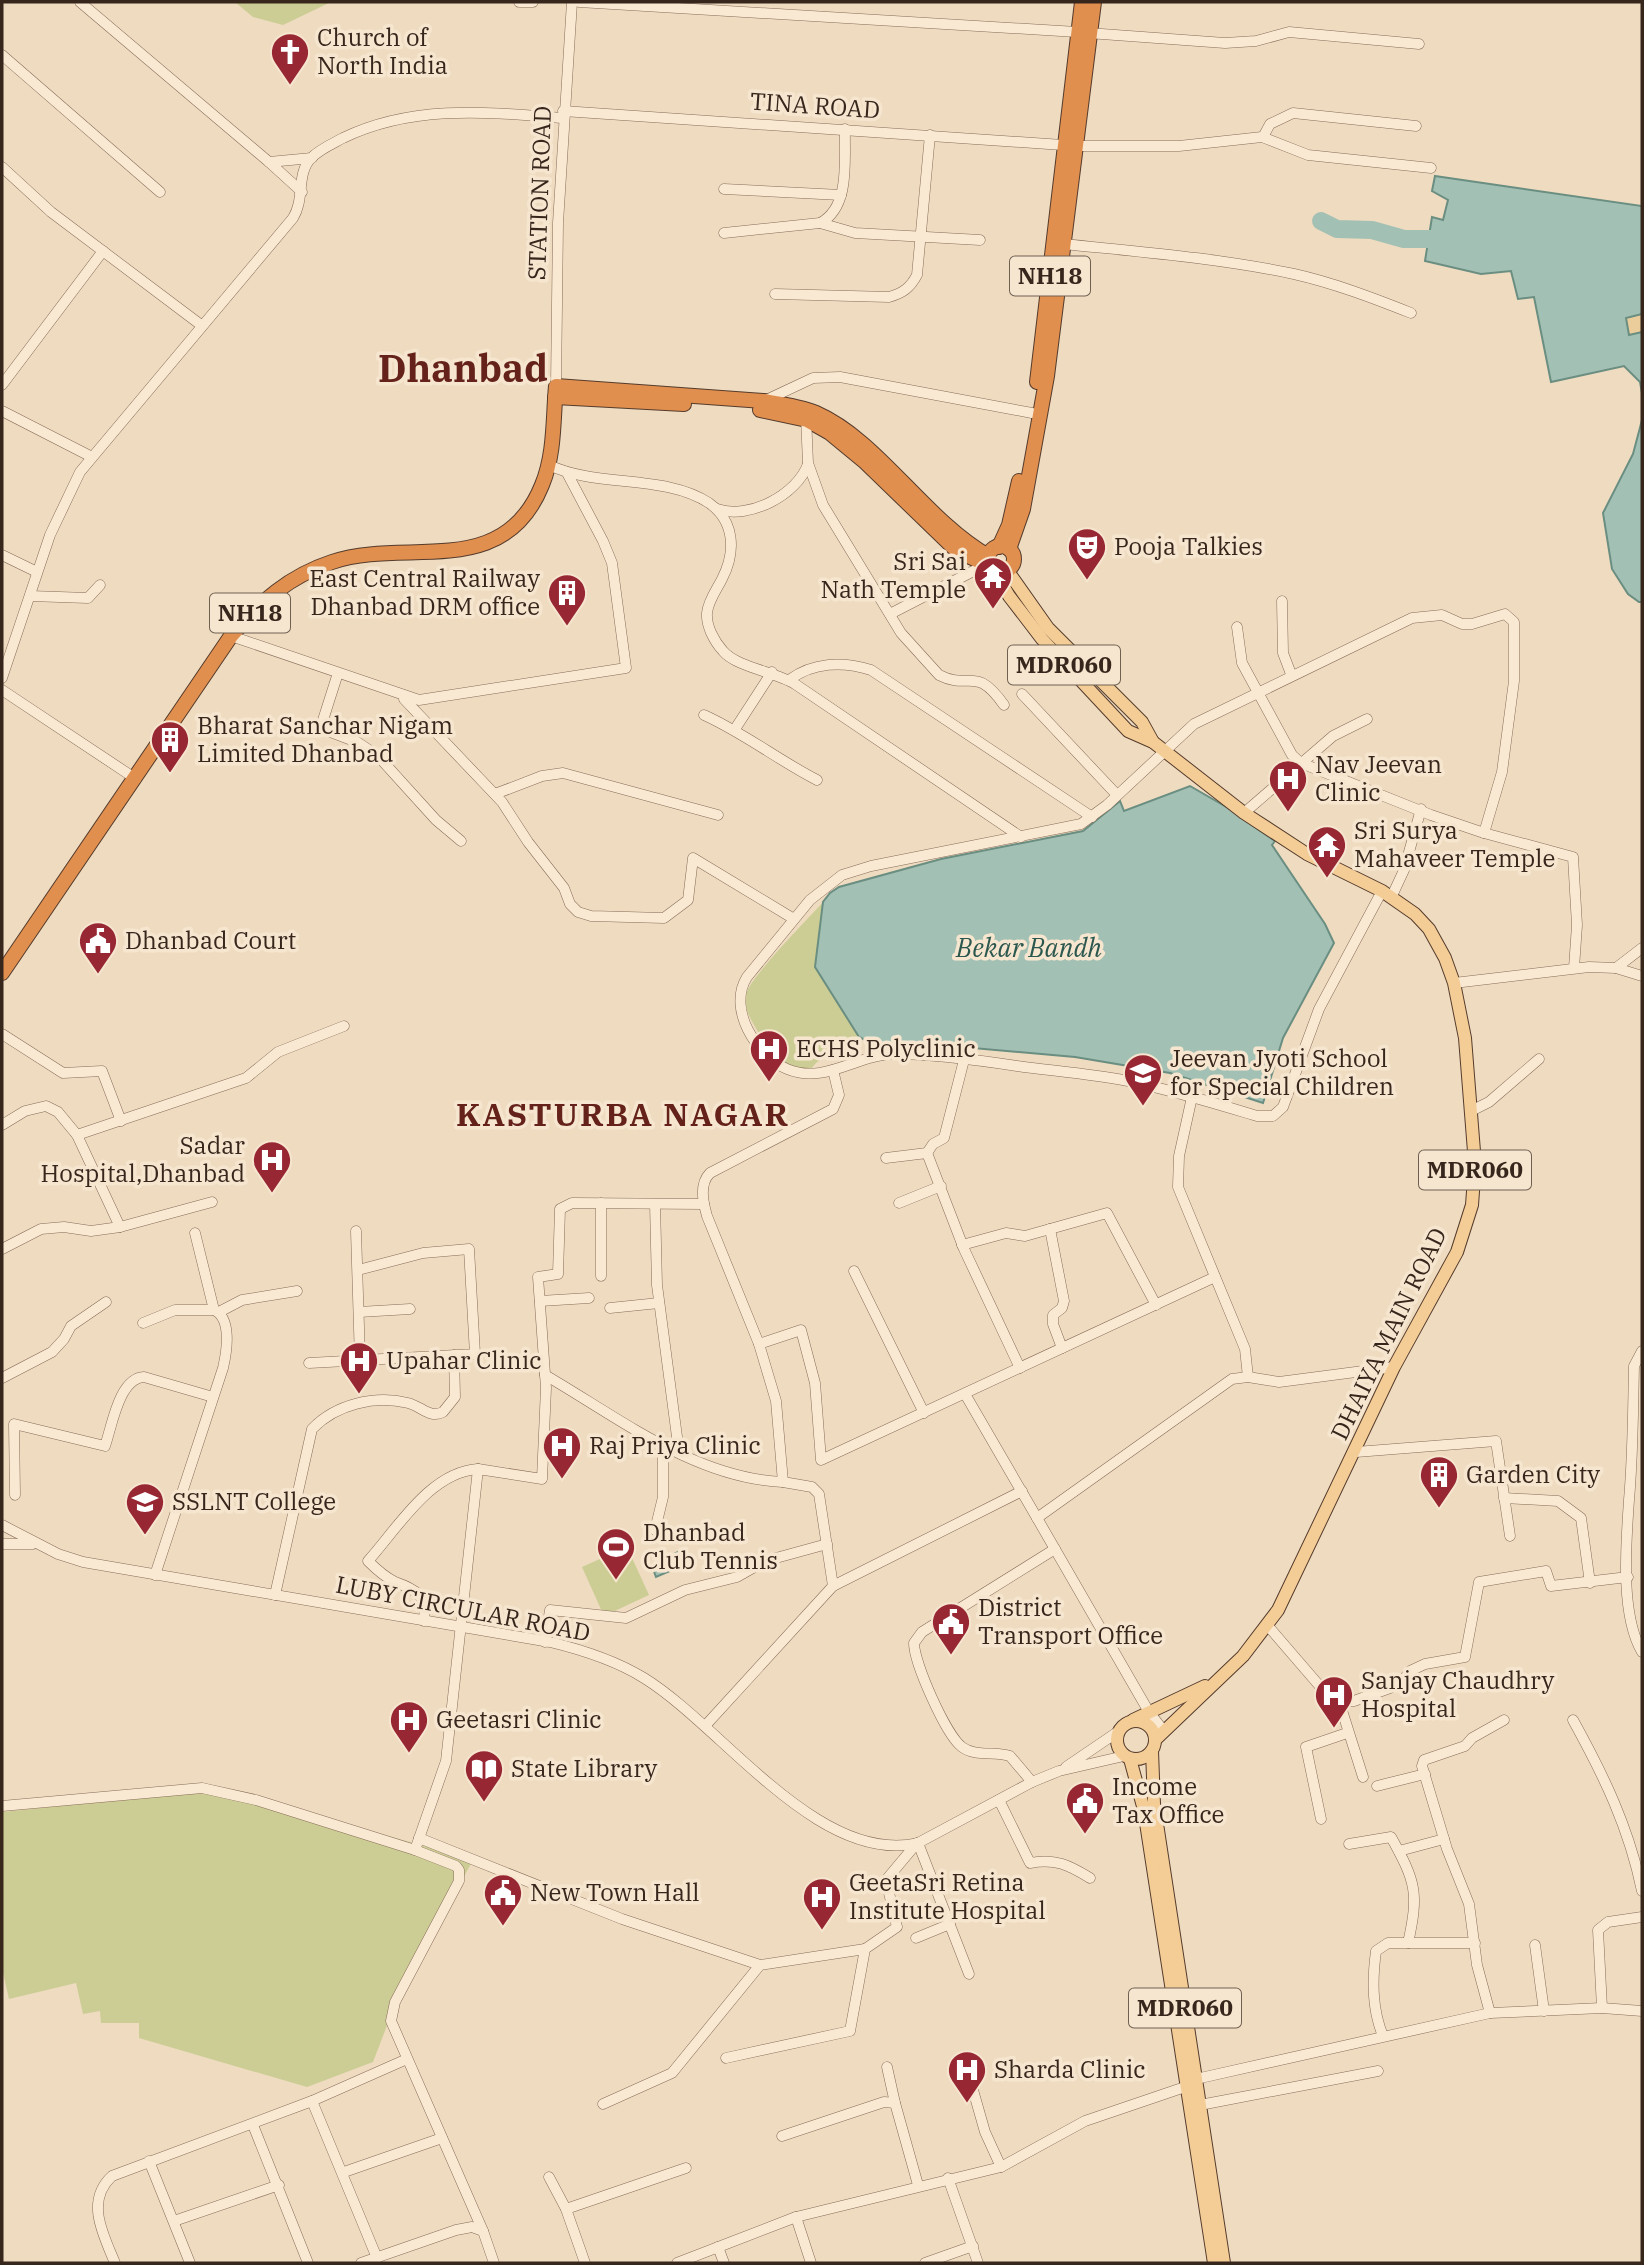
<svg xmlns="http://www.w3.org/2000/svg" width="1644" height="2265" font-family="'IBM Plex Serif',serif">
<style>
.green{fill:#cccd94}
.sand{fill:#ebcd9c}
.water{fill:#a3c0b4;stroke:#6a8e81;stroke-width:2}
.lines{fill:none;stroke-linecap:round;stroke-linejoin:round}
.river{stroke:#a3c0b4;stroke-width:18}
.minor-casing{stroke:#886c58;stroke-width:11}
.major-casing{stroke:#553b2c;stroke-width:14}
.highway-casing{stroke:#553b2c;stroke-width:16}
.minor{stroke:#f9e9d3;stroke-width:10}
.major{stroke:#f3cc96;stroke-width:12}
.highway{stroke:#e08f4e;stroke-width:14}
.labels{text-anchor:middle;stroke-width:7;stroke-linejoin:round;paint-order:stroke}
.shield{fill:#f6e6cf;stroke:#706052;stroke-width:2}
.shield-label{font-size:23px;font-weight:bold;fill:#37261c}
.poi-label{font-size:24px;fill:#37261c;stroke:#f6e6cf;text-anchor:start}
.street-label{font-size:24px;fill:#37261c;stroke:#f6e6cf}
.water-label{font-size:26px;font-style:italic;fill:#2b574f;stroke:#f6e6cf}
.district-label{font-size:32px;font-weight:bold;letter-spacing:2px;fill:#64221b;stroke:#f6e6cf}
.town-label{font-size:38px;font-weight:bold;fill:#64221b;stroke:#f6e6cf}
</style>
<rect width="100%" height="100%" fill="#eedbc0"/>
<!-- green -->
<g class="green">
<polygon points="235,2 331,2 283,25 253,17"/>
<path d="M823 902 815 967 859 1037C845 1055 817 1053 811 1071 785 1066 769 1056 758 1032 752 1021 744 1010 745 997 747 980 808 919 823 902Z"/>
<polygon points="627,1547 649,1595 604,1616 582,1567"/>
<polygon points="202,1791 251,1797 473,1860 396,2002 373,2062 307,2087 139,2038 139,2023 101,2023 100,2011 83,2014 76,1983 9,1999 2,1968 2,1812"/>
</g>
<!-- sand -->
<polygon class="sand" points="1642,314 1642,332 1629,335 1625,318"/>
<!-- water -->
<g class="water">
<polygon points="1435,176 1642,206 1642,314 1626,318 1629,335 1642,332 1642,393 1640,382 1624,366 1551,382 1534,297 1518,299 1511,271 1481,274 1425,261 1432,217 1443,220 1448,200 1432,191"/>
<polygon points="1642,420 1642,602 1639,602 1628,594 1612,569 1603,513 1633,454"/>
<polygon points="1190,786 1247,819 1246,821 1275,841 1272,845 1325,924 1334,943 1283,1038 1263,1103 1170,1073 1075,1057 928,1044 881,1048 859,1037 815,967 823,902 830,893 839,887 941,859 1083,831 1120,801 1124,811"/>
<polygon points="678,1552 684,1565 656,1577 652,1566"/>
</g>
<g class="lines">
<!-- river -->
<polyline class="river" points="1321,221 1337,229 1372,230 1404,239 1451,239"/>
<!-- minor casing -->
<g class="minor-casing">
<g id="minor">
<polyline points="80,2 269,162"/>
<polyline points="519,2 533,2"/>
<polyline points="579,2 1077,32"/>
<polyline points="1088,33 1225,43 1256,41 1289,32 1419,44"/>
<polyline points="2,55 160,192"/>
<polyline points="563,111 1063,145"/>
<polyline points="1263,137 1270,124 1293,113 1416,126"/>
<polyline points="1075,146 1179,146 1262,137 1308,155 1431,168"/>
<polyline points="2,167 51,212 201,325"/>
<polyline points="724,189 841,195"/>
<polyline points="302,192 269,162 312,158"/>
<polyline points="820,223 855,233 980,240"/>
<path d="M724 233 820 223C851 207 844 159 845 129"/>
<path d="M1064 244C1141 252 1218 258 1294 274 1334 283 1373 298 1411 313"/>
<path d="M775 294 889 297C903 293 910 288 917 275L930 135"/>
<polyline points="2,385 103,251"/>
<polyline points="556,386 558,223 572,2"/>
<polyline points="764,401 813,378 840,377 1032,413"/>
<polyline points="2,411 90,456"/>
<path d="M806 417 808 463 823 505 901 633 939 675C970 691 975 664 1004 705"/>
<path d="M549 465C597 488 665 474 709 503 735 521 736 552 722 579 717 589 708 601 707 613 706 626 714 641 723 651 736 667 776 672 795 684L1021 837"/>
<path d="M717 509C749 520 797 495 808 464"/>
<polyline points="2,555 37,572"/>
<polyline points="30,596 88,598 100,585"/>
<polyline points="1282,601 1283,653 1291,674"/>
<polyline points="890,614 985,565"/>
<polyline points="1237,627 1242,663 1292,755 1301,763 1431,815 1484,833 1573,857 1577,925 1574,968"/>
<polyline points="231,636 419,700 626,668 612,563 603,541 567,473"/>
<polyline points="338,673 323,720 328,731 357,742 378,756 436,820 461,841"/>
<path d="M2 678 50 535 80 472 293 218C305 199 296 174 311 158 320 149 332 144 343 138 413 104 488 112 563 118"/>
<path d="M789 680C813 662 843 661 871 670L1092 817"/>
<polyline points="2,690 136,779"/>
<polyline points="1022,694 1117,795"/>
<polyline points="404,699 502,802 528,842 564,888 570,904 578,912 591,916 664,918 688,900 693,858 794,919"/>
<path d="M704 715C744 733 778 760 817 780"/>
<polyline points="735,729 772,672"/>
<polyline points="495,794 542,776 563,773 718,815"/>
<polyline points="1244,813 1333,736 1367,719"/>
<path d="M1382 891 1319 1009 1283 1107 1273 1116H1257C1214 1103 1172 1090 1128 1081 1092 1074 1054 1071 1017 1066 978 1060 935 1054 895 1054 857 1054 825 1085 787 1069 756 1055 727 1009 747 977L810 900 842 875 871 866 1081 824 1107 805 1194 724 1412 618 1442 615 1462 624H1472L1505 614 1514 622V681L1502 772 1484 833"/>
<polyline points="1391,898 1404,870 1421,809"/>
<polyline points="1616,968 1642,948"/>
<polyline points="1454,983 1589,967 1616,968 1642,976"/>
<polyline points="2,1034 63,1073 102,1071 121,1121"/>
<path d="M833 1070 839 1095 833 1109 710 1173C699 1184 703 1202 707 1216L759 1344 776 1401 783 1482 812 1487 819 1494 833 1586"/>
<polyline points="1192,1097 1179,1156 1178,1187 1245,1349 1248,1377"/>
<polyline points="1471,1111 1489,1102 1539,1059"/>
<polyline points="2,1125 25,1111 46,1106 58,1112 77,1135 246,1078 278,1052 344,1026"/>
<polyline points="77,1135 120,1227"/>
<polyline points="927,1153 933,1144 944,1138 964,1060"/>
<polyline points="886,1158 927,1153 964,1249 1020,1368"/>
<polyline points="899,1203 941,1186"/>
<polyline points="655,1204 657,1285 679,1452"/>
<polyline points="1050,1229 1064,1301 1062,1308 1053,1315 1053,1324 1062,1348"/>
<polyline points="356,1231 360,1360"/>
<polyline points="195,1233 214,1310"/>
<polyline points="962,1245 1006,1233 1025,1236 1107,1213 1156,1305"/>
<polyline points="2,1249 41,1229 64,1227 91,1231 120,1227 212,1202"/>
<polyline points="854,1271 924,1413"/>
<polyline points="601,1276 601,1203"/>
<polyline points="540,1301 589,1298"/>
<polyline points="610,1308 659,1303"/>
<polyline points="219,1312 242,1300 297,1291"/>
<polyline points="359,1312 410,1309"/>
<path d="M143 1323 175 1310H214C232 1318 227 1351 223 1368L155 1575"/>
<polyline points="759,1344 801,1330 815,1383 821,1460 1215,1277"/>
<path d="M1642 1351 1634 1366C1633 1410 1633 1455 1629 1500 1626 1544 1620 1614 1642 1652"/>
<polyline points="309,1363 475,1354 469,1249 423,1253 358,1270"/>
<path d="M545 1375C619 1418 695 1478 783 1482"/>
<polyline points="2,1378 52,1352 64,1339 71,1326 106,1302"/>
<polyline points="965,1394 1037,1518"/>
<polyline points="1356,1452 1496,1441 1510,1536"/>
<path d="M15 1495 14 1424 105 1446C112 1426 119 1378 144 1377L213 1397"/>
<polyline points="1504,1498 1558,1501 1581,1518 1590,1583"/>
<path d="M2 1525 58 1554 83 1562 550 1642C583 1650 615 1660 644 1678 722 1726 819 1866 918 1843L1032 1782 1059 1771 1124 1756"/>
<polyline points="655,1530 663,1497 663,1443"/>
<polyline points="2,1544 33,1544"/>
<path d="M275 1595 312 1429C336 1404 375 1395 408 1403 421 1406 430 1419 443 1412L455 1397 454 1355"/>
<path d="M424 1621C427 1595 417 1590 395 1582 385 1577 376 1569 368 1561 397 1529 430 1472 478 1469"/>
<polyline points="1268,1626 1330,1698 1339,1701 1354,1701 1390,1688 1404,1679 1410,1671 1425,1664 1465,1657 1479,1582 1546,1571 1551,1586 1628,1577"/>
<polyline points="545,1642 550,1610 626,1618 685,1590 737,1577 765,1561 827,1544"/>
<polyline points="1339,1701 1363,1777"/>
<path d="M1573 1720C1604 1776 1629 1828 1642 1891"/>
<polyline points="705,1726 833,1586 1022,1491"/>
<polyline points="1163,1730 1149,1712 1037,1518 1232,1379 1248,1377 1279,1382 1394,1367"/>
<polyline points="1066,1767 1119,1731"/>
<path d="M1032 1782 1010 1756C995 1751 975 1757 962 1747 946 1735 914 1663 914 1643L922 1632 1055 1549"/>
<polyline points="1377,1786 1425,1774"/>
<path d="M999 1800 1030 1863C1055 1858 1069 1865 1090 1878"/>
<polyline points="2,1806 202,1788 256,1800 415,1850 456,1866 459,1870 459,1881 395,2002 391,2021 483,2231"/>
<polyline points="1321,1819 1306,1747 1347,1733"/>
<polyline points="419,1838 622,1919 760,1965"/>
<polyline points="918,1843 969,1974"/>
<path d="M1349 1844 1391 1837C1416 1882 1419 1893 1408 1943"/>
<polyline points="415,1850 446,1761 478,1469 542,1479 546,1388 538,1277 558,1274 560,1209 572,1203 704,1204"/>
<polyline points="1399,1851 1444,1839"/>
<polyline points="916,1938 950,1924"/>
<polyline points="1535,1945 1544,2011"/>
<polyline points="1602,2008 1598,1930 1608,1922 1642,1917"/>
<polyline points="1490,2013 1477,1965 1469,1904 1447,1849 1422,1766 1424,1760 1465,1746 1472,1738 1504,1720"/>
<path d="M1383 2036C1372 2009 1372 1981 1376 1951L1388 1943H1475"/>
<polyline points="726,2058 850,2031 865,1949 897,1927 886,1880 917,1843"/>
<polyline points="887,2067 895,2103"/>
<polyline points="1196,2079 1490,2013 1602,2008 1642,2011"/>
<polyline points="971,2083 985,2132 1001,2167"/>
<polyline points="312,2101 377,2258"/>
<polyline points="603,2104 672,2073 760,1965 865,1949"/>
<polyline points="1200,2105 1378,2071"/>
<polyline points="253,2125 308,2263"/>
<polyline points="782,2136 884,2102 895,2103 918,2185"/>
<polyline points="149,2161 190,2263"/>
<polyline points="344,2172 442,2138"/>
<polyline points="549,2177 566,2209 585,2263"/>
<polyline points="948,2178 978,2263"/>
<polyline points="566,2209 686,2168"/>
<polyline points="796,2217 811,2263"/>
<polyline points="174,2221 279,2185"/>
<polyline points="718,2247 724,2263"/>
<path d="M115 2263C103 2234 85 2201 112 2176L312 2101 407 2059"/>
<polyline points="361,2263 456,2230 472,2227 483,2231 494,2263"/>
<polyline points="677,2263 796,2217 1001,2167 1085,2121 1185,2087"/>
<polyline points="925,2263 973,2246"/>
</g>
</g>
<!-- major casing -->
<g class="major-casing">
<g id="major">
<polyline points="994,570 1009,596 1042,639 1128,731 1153,742 1244,813 1307,854 1382,891 1415,914 1429,929 1445,958 1454,983 1465,1038 1475,1164 1472,1205 1457,1252 1394,1367 1278,1610 1243,1656 1155,1740"/>
<polyline points="1007,570 1048,628 1142,722 1153,742"/>
<polyline points="1133,1720 1205,1686"/>
<circle cx="1136" cy="1740" r="19"/>
<polyline points="1152,1751 1154,1804 1224,2263"/>
<polyline points="1130,1759 1144,1810 1214,2263"/>
</g>
</g>
<!-- highway casing -->
<g class="highway-casing">
<g id="highway">
<polyline points="1037,382 1082,2"/>
<polyline points="555,397 684,404"/>
<polyline points="760,410 807,420 830,433 864,461 956,550 991,567"/>
<circle cx="1001" cy="559" r="13"/>
<polyline points="999,547 1009,525 1019,481"/>
<polyline points="1009,549 1023,509 1047,376 1094,2"/>
<path d="M2 973 231 636C260 602 289 576 332 562 406 537 503 582 542 485 555 454 553 418 556 386L763 401C781 404 799 406 816 413 878 440 924 519 988 556"/>
</g>
</g>
<!-- minor -->
<use href="#minor" class="minor"/>
<!-- major -->
<use href="#major" class="major"/>
<!-- highway -->
<use href="#highway" class="highway"/>
</g>
<!-- icons -->
<defs>
<g id="church-pin" transform="scale(2.0125)"><path d="M0 17L-7.5 6A9.5 9.5 0 1 1 7.5 6Z" fill="#982734" stroke="#f6e6cf"/><path d="M-1.2-6h2.4v3.5h3.3v2.4h-3.3V6h-2.4V-.1h-3.3v-2.4h3.3Z" fill="#fff"/></g>
<g id="theatre-pin" transform="scale(2.0125)"><path d="M0 17L-7.5 6A9.5 9.5 0 1 1 7.5 6Z" fill="#982734" stroke="#f6e6cf"/><path d="M-5-5.5Q0-4 5-5.5V0Q5 5 0 6Q-5 5-5 0ZM-3.3-2.5H-1v1.5H-3.3ZM1-2.5H3.3v1.5H1ZM-2.8 1Q0 5.5 2.8 1Z" fill="#fff"/></g>
<g id="temple-pin" transform="scale(2.0125)"><path d="M0 17L-7.5 6A9.5 9.5 0 1 1 7.5 6Z" fill="#982734" stroke="#f6e6cf"/><path d="M0-6L5-2H3V0L6.5 2.5H4V6H1.5V3h-3V6H-4V2.5H-6.5L-3 0V-2H-5Z" fill="#fff"/></g>
<g id="building-pin" transform="scale(2.0125)"><path d="M0 17L-7.5 6A9.5 9.5 0 1 1 7.5 6Z" fill="#982734" stroke="#f6e6cf"/><path d="M-4-6H4V6H1V3H-1V6H-4ZM-2.5-4.3h1.7v1.8h-1.7ZM.8-4.3h1.7v1.8H.8ZM-2.5-1h1.7V.8h-1.7ZM.8-1h1.7V.8H.8Z" fill="#fff"/></g>
<g id="hospital-pin" transform="scale(2.0125)"><path d="M0 17L-7.5 6A9.5 9.5 0 1 1 7.5 6Z" fill="#982734" stroke="#f6e6cf"/><path d="M-5-5h3v3.5h4V-5h3V5h-3V1.5h-4V5h-3Z" fill="#fff"/></g>
<g id="civic-pin" transform="scale(2.0125)"><path d="M0 17L-7.5 6A9.5 9.5 0 1 1 7.5 6Z" fill="#982734" stroke="#f6e6cf"/><path d="M-.6-6.5H3V-4.5H.6V-3L4-1V1h2V6H-6V1h2V-1L-.6-3ZM-1.2 2.5V6h2.4V2.5Z" fill="#fff"/></g>
<g id="school-pin" transform="scale(2.0125)"><path d="M0 17L-7.5 6A9.5 9.5 0 1 1 7.5 6Z" fill="#982734" stroke="#f6e6cf"/><path d="M0-5L7-2L0 1L-7-2ZM-4 1L0 2.5L4 1V4Q0 6-4 4Z" fill="#fff"/></g>
<g id="university-pin" transform="scale(2.0125)"><path d="M0 17L-7.5 6A9.5 9.5 0 1 1 7.5 6Z" fill="#982734" stroke="#f6e6cf"/><path d="M0-5L7-2L0 1L-7-2ZM-4 1L0 2.5L4 1V4Q0 6-4 4Z" fill="#fff"/></g>
<g id="stadium-pin" transform="scale(2.0125)"><path d="M0 17L-7.5 6A9.5 9.5 0 1 1 7.5 6Z" fill="#982734" stroke="#f6e6cf"/><path d="M0-5a6.5 5 0 1 0 0 10a6.5 5 0 1 0 0-10ZM-3.5-1.8h7v3.6h-7Z" fill="#fff"/></g>
<g id="library-pin" transform="scale(2.0125)"><path d="M0 17L-7.5 6A9.5 9.5 0 1 1 7.5 6Z" fill="#982734" stroke="#f6e6cf"/><path d="M-6-4Q-3-5.5-.7-3.5V5Q-3 3-6 4ZM6-4Q3-5.5 .7-3.5V5Q3 3 6 4Z" fill="#fff"/></g>
</defs>
<g fill-rule="evenodd">
<use href="#church-pin" x="290" y="52"/>
<use href="#theatre-pin" x="1087" y="547"/>
<use href="#temple-pin" x="993" y="576"/>
<use href="#building-pin" x="567" y="593"/>
<use href="#building-pin" x="170" y="740"/>
<use href="#hospital-pin" x="1288" y="779"/>
<use href="#temple-pin" x="1327" y="845"/>
<use href="#civic-pin" x="98" y="941"/>
<use href="#hospital-pin" x="769" y="1049"/>
<use href="#school-pin" x="1143" y="1073"/>
<use href="#hospital-pin" x="272" y="1160"/>
<use href="#hospital-pin" x="359" y="1361"/>
<use href="#hospital-pin" x="562" y="1446"/>
<use href="#building-pin" x="1439" y="1475"/>
<use href="#university-pin" x="145" y="1502"/>
<use href="#stadium-pin" x="616" y="1547"/>
<use href="#civic-pin" x="951" y="1622"/>
<use href="#hospital-pin" x="1334" y="1695"/>
<use href="#hospital-pin" x="409" y="1720"/>
<use href="#library-pin" x="484" y="1769"/>
<use href="#civic-pin" x="1085" y="1801"/>
<use href="#civic-pin" x="503" y="1893"/>
<use href="#hospital-pin" x="822" y="1897"/>
<use href="#hospital-pin" x="967" y="2070"/>
</g>
<g class="labels">
<!-- shield labels -->
<g class="shield">
<rect x="1010" y="256.5" width="80" height="39" rx="5"/>
<rect x="210" y="593.5" width="80" height="39" rx="5"/>
<rect x="1008" y="645.5" width="112" height="39" rx="5"/>
<rect x="1419" y="1150.5" width="112" height="39" rx="5"/>
<rect x="1129" y="1988.5" width="112" height="39" rx="5"/>
</g>
<g class="shield-label">
<text x="1050" y="284">NH18</text>
<text x="250" y="621">NH18</text>
<text x="1064" y="673">MDR060</text>
<text x="1475" y="1178">MDR060</text>
<text x="1185" y="2016">MDR060</text>
</g>
<!-- poi labels -->
<g class="poi-label">
<text x="317" y="46">Church of<tspan x="317" dy="28">North India</tspan></text>
<text x="1114" y="555">Pooja Talkies</text>
<text x="966" y="570" text-anchor="end">Sri Sai<tspan x="966" dy="28">Nath Temple</tspan></text>
<text x="540" y="587" text-anchor="end">East Central Railway<tspan x="540" dy="28">Dhanbad DRM office</tspan></text>
<text x="197" y="734">Bharat Sanchar Nigam<tspan x="197" dy="28">Limited Dhanbad</tspan></text>
<text x="1315" y="773">Nav Jeevan<tspan x="1315" dy="28">Clinic</tspan></text>
<text x="1354" y="839">Sri Surya<tspan x="1354" dy="28">Mahaveer Temple</tspan></text>
<text x="125" y="949">Dhanbad Court</text>
<text x="796" y="1057">ECHS Polyclinic</text>
<text x="1170" y="1067">Jeevan Jyoti School<tspan x="1170" dy="28">for Special Children</tspan></text>
<text x="245" y="1154" text-anchor="end">Sadar<tspan x="245" dy="28">Hospital,Dhanbad</tspan></text>
<text x="386" y="1369">Upahar Clinic</text>
<text x="589" y="1454">Raj Priya Clinic</text>
<text x="1466" y="1483">Garden City</text>
<text x="172" y="1510">SSLNT College</text>
<text x="643" y="1541">Dhanbad<tspan x="643" dy="28">Club Tennis</tspan></text>
<text x="978" y="1616">District<tspan x="978" dy="28">Transport Office</tspan></text>
<text x="1361" y="1689">Sanjay Chaudhry<tspan x="1361" dy="28">Hospital</tspan></text>
<text x="436" y="1728">Geetasri Clinic</text>
<text x="511" y="1777">State Library</text>
<text x="1112" y="1795">Income<tspan x="1112" dy="28">Tax Office</tspan></text>
<text x="849" y="1891">GeetaSri Retina<tspan x="849" dy="28">Institute Hospital</tspan></text>
<text x="530" y="1901">New Town Hall</text>
<text x="994" y="2078">Sharda Clinic</text>
</g>
<!-- street labels -->
<g class="street-label">
<text transform="translate(815 106) rotate(4)" y="8">TINA ROAD</text>
<text transform="translate(540 193) rotate(-88)" y="8">STATION ROAD</text>
<text transform="translate(1389 1334) rotate(-64)" y="8">DHAIYA MAIN ROAD</text>
<text transform="translate(463 1609) rotate(11)" y="8">LUBY CIRCULAR ROAD</text>
</g>
<!-- water labels -->
<g class="water-label">
<text x="1029" y="957">Bekar Bandh</text>
</g>
<!-- district labels -->
<g class="district-label">
<text x="623" y="1126">KASTURBA NAGAR</text>
</g>
<!-- town labels -->
<g class="town-label">
<text x="463" y="382">Dhanbad</text>
</g>
</g>
<!-- border -->
<rect width="1644" height="2265" fill="none" stroke="#37261c" stroke-width="7"/>
</svg>
